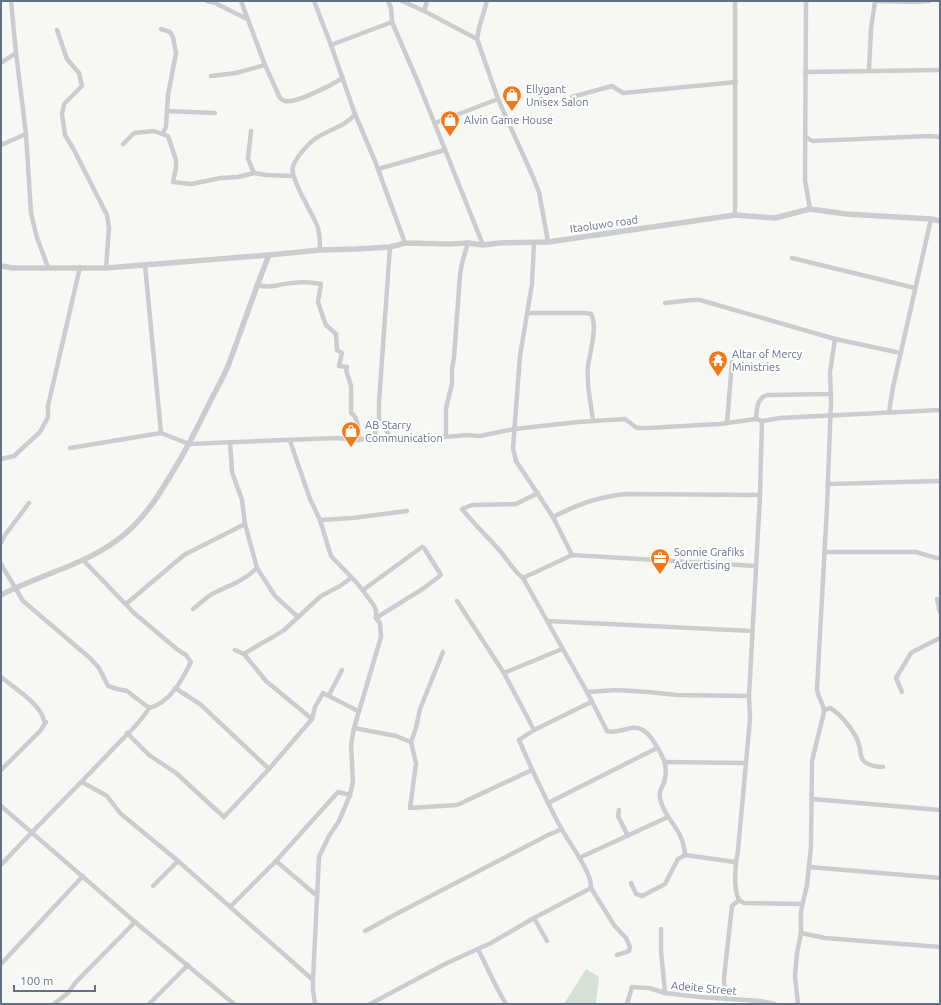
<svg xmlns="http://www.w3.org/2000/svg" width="941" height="1005" font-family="Ubuntu,sans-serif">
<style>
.green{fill:#d7e0d4}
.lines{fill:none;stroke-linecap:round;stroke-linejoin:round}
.minor{stroke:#caccd0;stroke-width:4.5}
.tertiary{stroke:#caccd0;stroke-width:5.5}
.labels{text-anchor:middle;stroke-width:4;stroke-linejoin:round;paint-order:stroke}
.poi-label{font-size:11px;fill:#637088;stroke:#fff;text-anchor:start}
.street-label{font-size:11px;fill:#637088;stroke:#fff}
</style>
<rect width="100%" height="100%" fill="#f7f8f4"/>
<!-- green -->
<polygon class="green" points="586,969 599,977 596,1004 564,1004"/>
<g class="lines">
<!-- minor -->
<g class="minor">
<polyline points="11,1 16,53 26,134 31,213 37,238 48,267"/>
<polyline points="207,1 215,3 247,19"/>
<path d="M241 1 265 65 280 98C280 98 284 101 285 101 296 104 333 84 343 78"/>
<polyline points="314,1 331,45 355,114 375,161 405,243"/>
<polyline points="388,1 391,8 392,22 420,87 483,245"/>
<polyline points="402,1 424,11 477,39 498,99 533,177 539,192 548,242"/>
<polyline points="806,1 805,180 810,209"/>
<polyline points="875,1 915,2 929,1"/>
<polyline points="424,11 427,1"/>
<polyline points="161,29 170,32 173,37 176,53 168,95 166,127 162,134"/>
<polyline points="57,30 67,59 79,73 82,86 64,104 62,114 65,135 73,148 107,215 109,228 106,268"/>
<polyline points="477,39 479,28 487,1"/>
<polyline points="331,45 392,22"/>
<polyline points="1,63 16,53"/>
<polyline points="869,70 871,28 875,2"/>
<polyline points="805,72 940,70"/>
<polyline points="211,76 236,73 265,65"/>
<polyline points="572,97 612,86 623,93 736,82"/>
<polyline points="167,111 215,113"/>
<polyline points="435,123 498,99"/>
<polyline points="251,131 248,159 254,173"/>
<polyline points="806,137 812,141 929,136 940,137"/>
<polyline points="123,144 134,133 154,131 168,136 176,160 176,168 173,182 191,184 221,178 238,177 254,173 266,175 292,176"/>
<polyline points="1,145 26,134"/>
<polyline points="378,169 445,150"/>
<polyline points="735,215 735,1"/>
<polyline points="534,243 532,284 520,356 513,448 516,461 553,517 572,555"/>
<path d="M320 250C320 241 320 233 317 225 312 213 289 177 293 166 296 158 303 150 309 144 322 130 344 129 355 114"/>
<polyline points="792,258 915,288"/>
<polyline points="145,265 161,433"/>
<path d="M257 285C270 289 279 284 292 283 301 282 311 282 321 284L318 302 324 320 326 325 336 334 337 350 342 353 339 366 347 367 346 370 351 386V413C359 418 358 431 359 440"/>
<polyline points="665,303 692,300 700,300 835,339 901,353"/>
<path d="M527 313H585L591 314C598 325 590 353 588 366 586 384 591 403 593 421"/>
<polyline points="889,412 893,387 931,219"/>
<path d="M756 419C757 410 756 399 767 395L830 394"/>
<polyline points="379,420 392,439"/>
<path d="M762 421 760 495 749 696 750 719 738 850C735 864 733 887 739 900L744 903 802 904"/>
<polyline points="727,423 732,362"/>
<polyline points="374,436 379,420 379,402 390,247"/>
<polyline points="446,436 446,408 452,384 452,369 454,357 460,275 462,263 468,243"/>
<polyline points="290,441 310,499 320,520 331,556 357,583 373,604 376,610 376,618 380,623 381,637 354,728 351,745 353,781 350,795 339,821 329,836 319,857 313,980 313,990 315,1004"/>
<polyline points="230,442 232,472 242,500 245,524 257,568 275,596 298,617"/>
<polyline points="70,448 161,433 189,444 336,438 359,440 374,436 392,439 412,440 467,435 480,436 514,429 578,422 625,419 637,428 647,428 720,424 756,419 762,421 780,418 940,410"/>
<polyline points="1,459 14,456 40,432 48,417 48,406 80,267"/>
<polyline points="828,484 940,481"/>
<path d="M538 493 516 504 472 505 462 509C474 524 488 537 501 552 508 561 514 571 523 578L587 692 607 731C619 735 632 723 643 730 652 735 660 752 664 760 666 765 666 774 665 779 663 789 657 790 661 802 668 824 683 828 685 855"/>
<path d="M553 517C579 504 597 497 626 494L760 495"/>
<polyline points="320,520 353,518 407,511"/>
<polyline points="1,543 5,535 29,503"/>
<polyline points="825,552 916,552 936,558 940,558"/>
<polyline points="1,564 23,601 90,658 99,668 108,686 117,689 127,691 149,708"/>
<polyline points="523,578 572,555 756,566"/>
<polyline points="363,590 422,547 424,548 441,575 424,588 376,618"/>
<polyline points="937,599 940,612"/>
<polyline points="457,601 504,673 534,730"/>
<polyline points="126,604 184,555 245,524"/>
<path d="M193 609C201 603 207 596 216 592 231 585 245 580 257 568"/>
<polyline points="548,621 752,631"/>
<path d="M235 650 244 654C257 645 271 639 284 630L321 596 340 586 351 578"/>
<polyline points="244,654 266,681 312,719"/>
<polyline points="504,673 562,649"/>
<path d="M1 677C13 687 42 705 44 721L46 722 40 731 1 770"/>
<polyline points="175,688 200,704 269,769"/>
<polyline points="587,692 617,690 648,692 677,695 749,696"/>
<polyline points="902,692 896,678 911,653 922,647 940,638"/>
<polyline points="329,695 342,670"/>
<path d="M591 702 534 730 519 740C532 770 546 800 561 828 569 843 592 872 591 888L614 925 626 938 630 947 629 951 617 955"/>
<path d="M825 710 830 708C840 713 857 734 859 745 861 750 859 758 865 762 870 766 877 767 883 767"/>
<polyline points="354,728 396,736 411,742 416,763 410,808 457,805 532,770"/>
<polyline points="127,733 149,755 176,773 224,817 269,769 312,719 315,707 323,693 358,711"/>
<polyline points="411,742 416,728 420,709 443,652"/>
<polyline points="665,762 745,763"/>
<polyline points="82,782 107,796 120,813 178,861 153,886"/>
<polyline points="812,799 940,810"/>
<polyline points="548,803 657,748"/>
<polyline points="1,806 135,922 234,1004"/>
<polyline points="619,810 618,816 628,836"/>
<polyline points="579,858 668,817"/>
<polyline points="178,861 313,980"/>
<polyline points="276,861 316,895"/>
<path d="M1 865C37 826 75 789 111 751 124 737 140 724 149 708 170 703 182 680 191 662L186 655 178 650 134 613 84 561"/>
<polyline points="809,867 940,878"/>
<polyline points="631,883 636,894 642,896 644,895 665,884 678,859 685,855 735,862"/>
<polyline points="230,907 276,861 338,792 350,795"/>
<polyline points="534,918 547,941"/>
<polyline points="661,929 661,951 665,993"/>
<polyline points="365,931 400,912 548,835 562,829"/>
<polyline points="801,933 825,938 940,947"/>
<polyline points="478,949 497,988 506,1004"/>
<polyline points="1,964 83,876"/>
<polyline points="725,999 724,978 732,906 739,900"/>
<polyline points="54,1004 68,993 76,982 135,922"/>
<polyline points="149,1004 188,965"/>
<polyline points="370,1004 447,963 491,943 534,918 591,888"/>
<polyline points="627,1004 632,987 649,988 665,993 699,997 761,1001 775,1004"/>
<path d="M798 1004 795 976 797 953 801 933V911L807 885 811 846 812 761 824 712C824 703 818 699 817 689L827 507 831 401 830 372 835 339"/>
</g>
<!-- tertiary -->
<g class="tertiary">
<polyline points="1,266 13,268 106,268 269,255 320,250 357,249 390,247 405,243 451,244 468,243 483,245 499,243 548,242 735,215 775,218 810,209 846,214 931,219 940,221"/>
<path d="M1 595C39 575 81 566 116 541 144 521 161 492 178 463 190 443 200 422 210 402 216 390 223 378 228 366 242 329 254 292 269 255"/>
</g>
</g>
<!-- icons -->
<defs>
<g id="shop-pin" transform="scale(1)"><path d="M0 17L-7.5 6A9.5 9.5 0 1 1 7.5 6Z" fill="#f67716" stroke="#fff"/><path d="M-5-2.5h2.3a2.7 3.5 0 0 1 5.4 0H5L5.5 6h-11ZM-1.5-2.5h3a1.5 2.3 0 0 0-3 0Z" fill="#fff"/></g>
<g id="temple-pin" transform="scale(1)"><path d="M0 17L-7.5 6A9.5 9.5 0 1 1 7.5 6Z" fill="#f67716" stroke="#fff"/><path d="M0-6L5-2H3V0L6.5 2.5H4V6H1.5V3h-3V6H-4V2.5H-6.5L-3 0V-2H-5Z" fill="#fff"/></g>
<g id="office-pin" transform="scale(1)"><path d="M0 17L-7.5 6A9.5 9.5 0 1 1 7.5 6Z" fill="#f67716" stroke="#fff"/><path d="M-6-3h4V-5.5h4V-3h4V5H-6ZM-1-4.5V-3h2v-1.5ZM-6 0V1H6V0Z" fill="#fff"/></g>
</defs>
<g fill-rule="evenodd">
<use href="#shop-pin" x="512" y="95"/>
<use href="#shop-pin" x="450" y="120"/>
<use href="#temple-pin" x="718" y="360"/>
<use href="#shop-pin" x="351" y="431"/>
<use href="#office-pin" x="660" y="558"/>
</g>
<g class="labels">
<!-- poi labels -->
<g class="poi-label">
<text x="526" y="93">Ellygant<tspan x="526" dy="13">Unisex Salon</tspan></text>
<text x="464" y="124">Alvin Game House</text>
<text x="732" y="358">Altar of Mercy<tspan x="732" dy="13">Ministries</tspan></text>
<text x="365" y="429">AB Starry<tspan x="365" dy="13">Communication</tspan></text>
<text x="674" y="556">Sonnie Grafiks<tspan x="674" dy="13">Advertising</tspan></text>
</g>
<!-- street labels -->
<g class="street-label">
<text transform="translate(604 224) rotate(-8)" y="4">Itaoluwo road</text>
<text transform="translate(704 988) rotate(5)" y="4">Adeite Street</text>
</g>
</g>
<!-- border -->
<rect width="941" height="1005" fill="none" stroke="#637088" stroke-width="4"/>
<!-- scale -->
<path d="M14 985v6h81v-6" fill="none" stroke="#637088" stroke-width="2"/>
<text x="20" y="985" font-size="12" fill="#637088" stroke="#ffffff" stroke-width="3" paint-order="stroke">100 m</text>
</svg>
